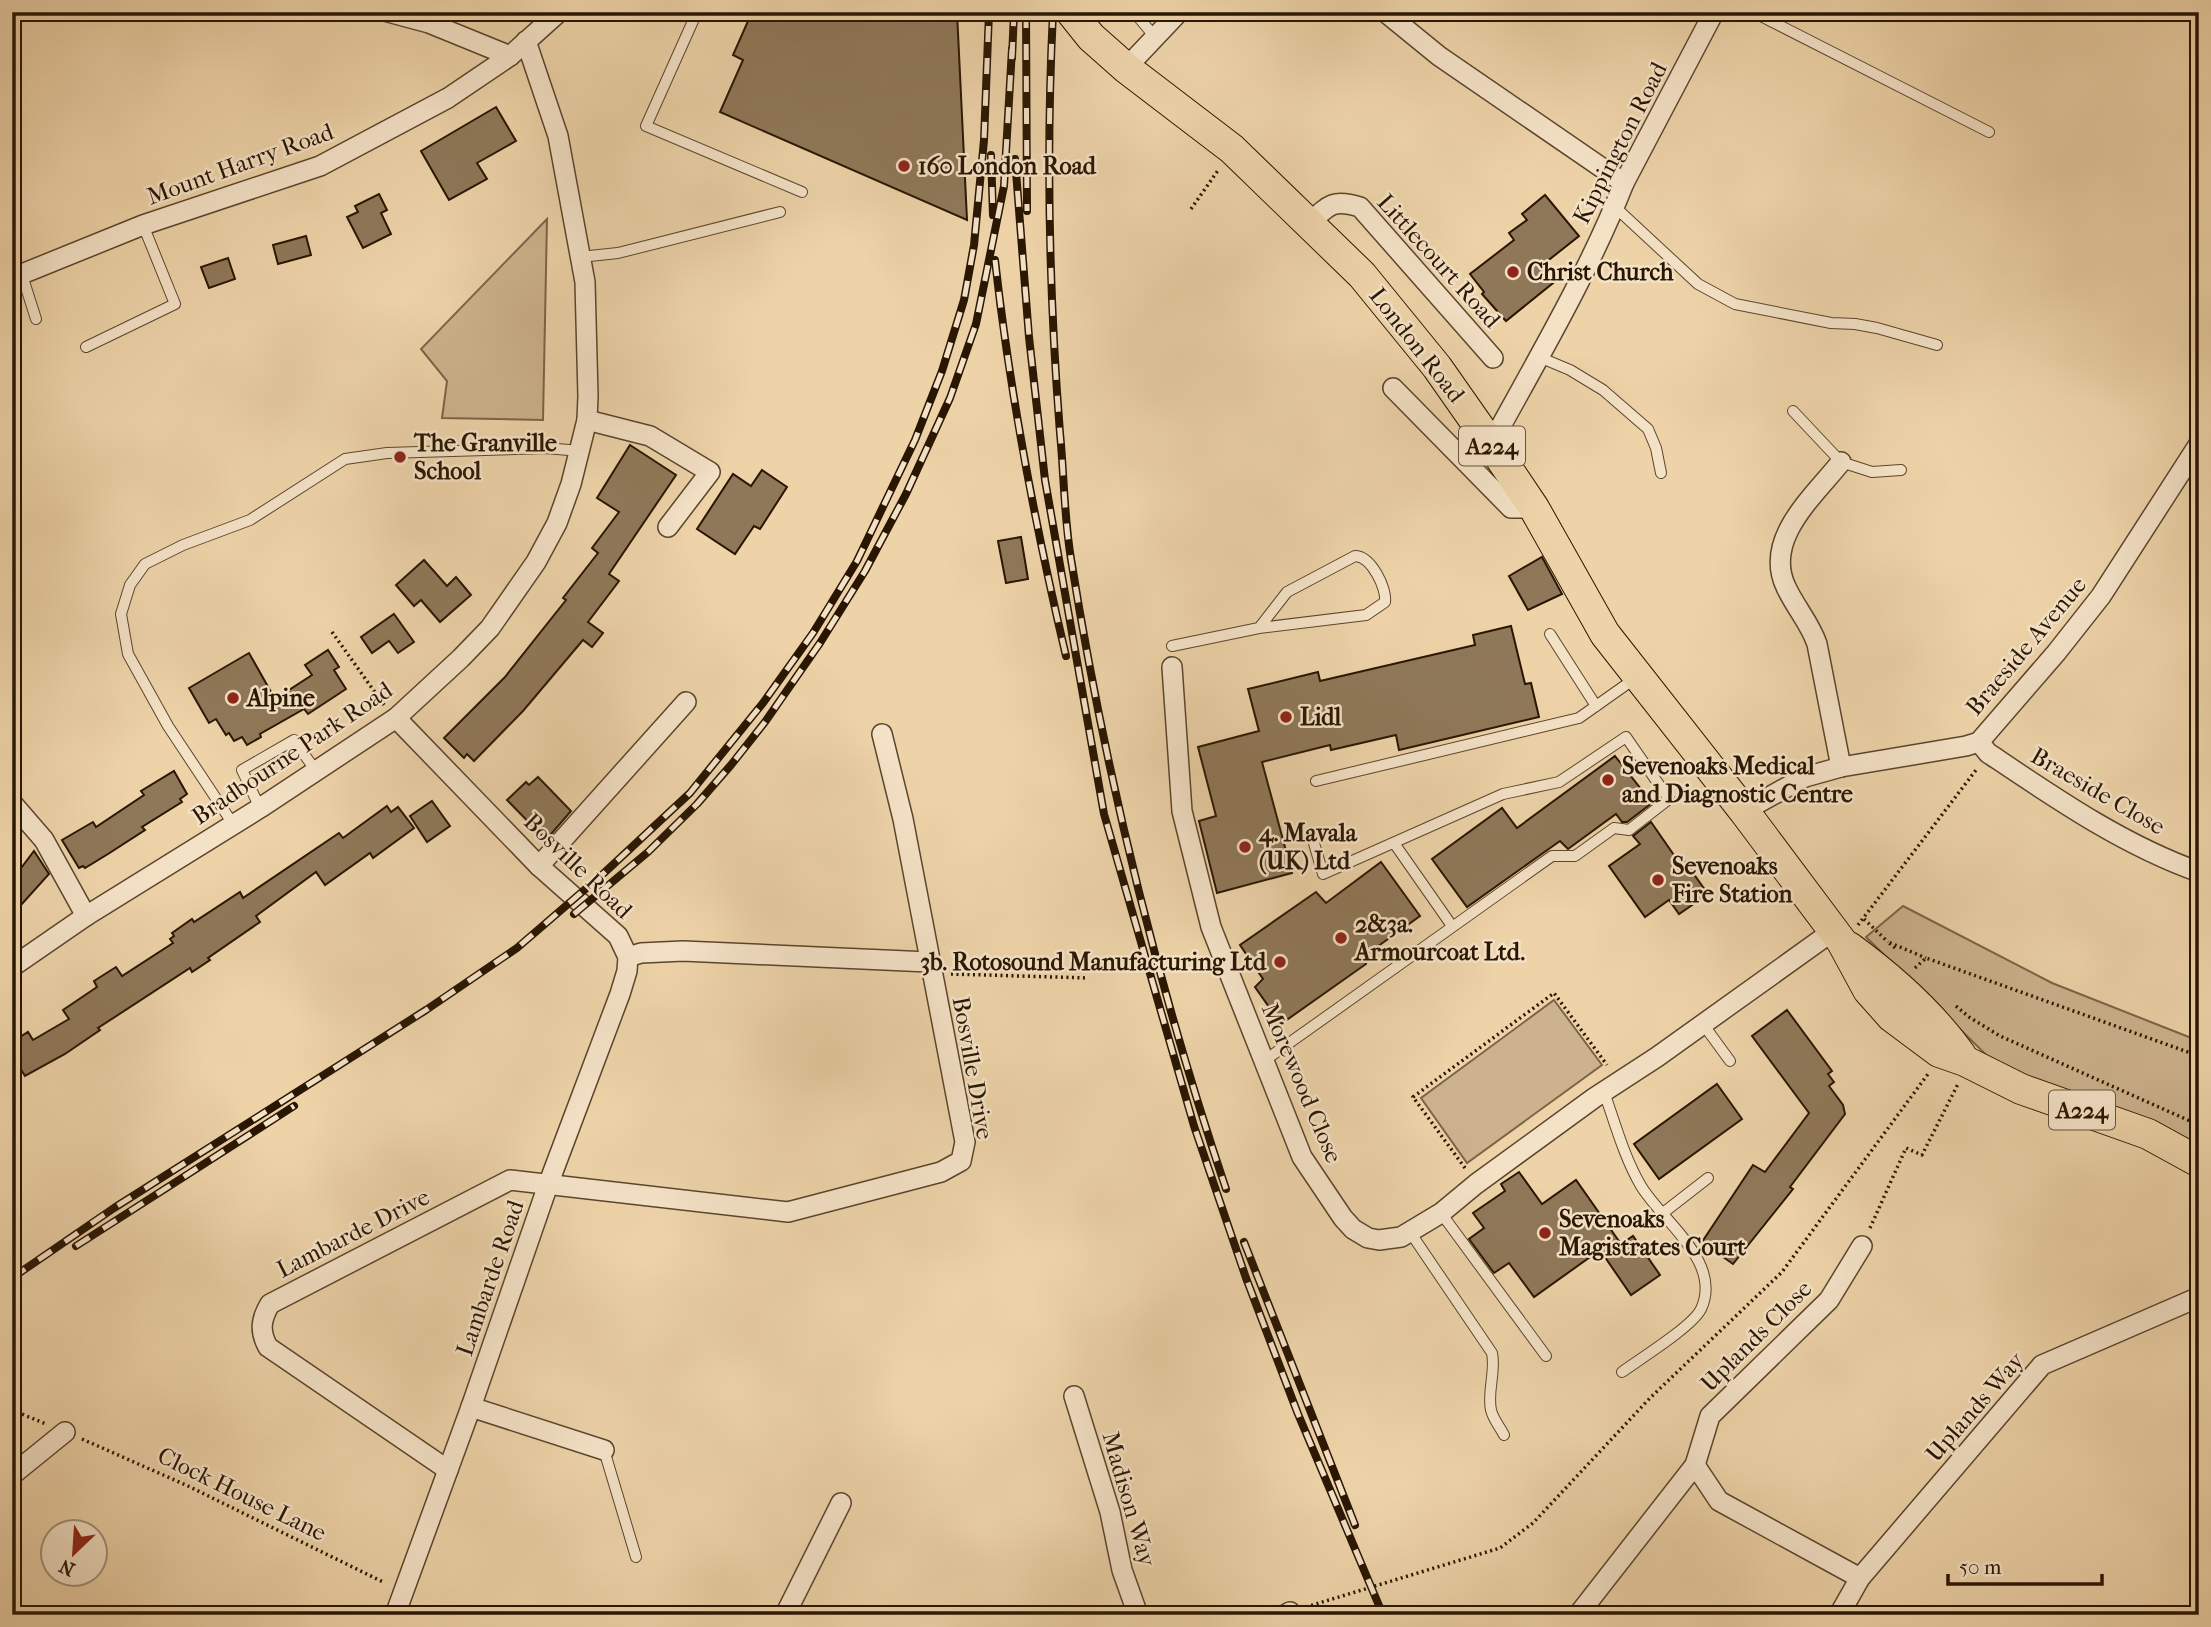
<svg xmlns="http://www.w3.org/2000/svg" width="2211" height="1627" font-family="'IM FELL French Canon',serif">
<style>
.green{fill:#cdb38d;stroke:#7b6448;stroke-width:2}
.building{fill:#8f7859;stroke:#291602;stroke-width:2}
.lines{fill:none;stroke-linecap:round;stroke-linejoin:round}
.service-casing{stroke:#5a452c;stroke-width:12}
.minor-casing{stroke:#5a452c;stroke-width:22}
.primary-casing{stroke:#291602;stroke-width:32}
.path{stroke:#291602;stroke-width:3.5;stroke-dasharray:2 3.5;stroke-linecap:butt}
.service{stroke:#f4e2c7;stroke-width:10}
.minor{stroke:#f4e2c7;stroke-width:19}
.primary{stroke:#eed3a9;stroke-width:30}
.rail-casing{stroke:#291602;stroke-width:8}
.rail{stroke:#f4e2c7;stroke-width:5;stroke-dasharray:16;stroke-linecap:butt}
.poi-dot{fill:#8f2418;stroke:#f4e2c7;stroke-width:2.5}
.labels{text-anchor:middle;stroke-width:5;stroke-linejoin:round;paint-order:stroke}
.shield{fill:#f4e2c7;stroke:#66533d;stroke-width:2}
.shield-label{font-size:23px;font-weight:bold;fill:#291602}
.street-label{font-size:24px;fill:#291602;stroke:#f4e2c7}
.poi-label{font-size:24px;font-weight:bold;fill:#291602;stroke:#f4e2c7;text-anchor:start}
</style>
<rect width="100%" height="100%" fill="#eed3a9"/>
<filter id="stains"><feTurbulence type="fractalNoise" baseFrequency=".00286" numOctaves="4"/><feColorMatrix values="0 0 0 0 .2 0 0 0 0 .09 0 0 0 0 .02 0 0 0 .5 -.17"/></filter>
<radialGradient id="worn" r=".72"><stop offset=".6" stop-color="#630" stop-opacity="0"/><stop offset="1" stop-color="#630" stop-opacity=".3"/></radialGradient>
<!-- green -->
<g class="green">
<polygon points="547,219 543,420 442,418 447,381 421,349"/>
<polygon points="1903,906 2052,983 2199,1041 2199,1162 2021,1089 1866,937"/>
<polygon points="1554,1000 1602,1065 1467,1163 1421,1098"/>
</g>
<!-- building -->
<g class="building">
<polygon points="752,12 957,12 967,220 720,112 743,60 733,55"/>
<polygon points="496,107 516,141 477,163 487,179 449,200 421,151"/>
<polygon points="379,194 387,210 381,213 391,234 363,248 347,217 358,212 355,206"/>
<polygon points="1545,195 1579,236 1545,263 1558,279 1506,321 1482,294 1484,292 1470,274 1514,240 1509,233 1527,220 1522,214"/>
<polygon points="306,236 311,255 278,264 273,245"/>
<polygon points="228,258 235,279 209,288 201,267"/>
<polygon points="630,445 676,475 609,574 619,581 588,622 603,633 592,647 583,640 523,711 474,761 467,754 464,758 444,738 505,677 566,600 563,598 598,553 592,548 619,512 597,498"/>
<polygon points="762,470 787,487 760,529 754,526 735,554 697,529 733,474 751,486"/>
<polygon points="1021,537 1028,579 1006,583 998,541"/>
<polygon points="1542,557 1562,594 1528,610 1509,576"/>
<polygon points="424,560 447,586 456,577 471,595 440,622 421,600 414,606 396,585"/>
<polygon points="394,614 414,642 398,653 389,641 372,653 361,637"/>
<polygon points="1511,626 1525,684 1531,683 1539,717 1399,750 1396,735 1331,750 1330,745 1262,762 1292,873 1217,893 1199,821 1216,816 1198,747 1259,731 1248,689 1318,672 1320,681 1475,645 1473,635"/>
<polygon points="328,650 339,667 334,670 346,689 308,714 304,709 260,734 261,737 247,745 242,737 234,741 229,733 226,735 216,719 209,723 189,688 249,653 275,699 312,675 305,665"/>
<polygon points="1615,756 1652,803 1627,822 1622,822 1616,814 1568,849 1560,841 1467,907 1432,859 1502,808 1517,828"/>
<polygon points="174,771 187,794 180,799 182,802 142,827 145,830 108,854 85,868 83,866 79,868 62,840 93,822 96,827 144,795 141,791"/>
<polygon points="538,777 571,811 546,840 507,800 526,782 529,785"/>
<polygon points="432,801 450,826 427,842 410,816"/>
<polygon points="387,806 391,812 398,807 414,828 373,858 370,853 325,885 316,872 256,916 260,922 208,958 210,960 192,972 190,968 98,1028 100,1030 65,1054 25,1076 12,1055 12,1042 28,1032 33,1040 69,1019 63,1010 97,987 94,981 116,967 122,976 173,943 170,939 174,936 172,933 192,919 194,922 240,892 243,898 339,833 343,838"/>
<polygon points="1651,822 1676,858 1680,855 1708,894 1679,914 1669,900 1645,917 1609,866 1640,844 1633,836"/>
<polygon points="34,851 49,874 22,904 12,897 12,880"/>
<polygon points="1381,862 1420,916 1363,957 1366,964 1281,1024 1255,987 1263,979 1240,945 1316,892 1326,903"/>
<polygon points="1787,1010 1832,1071 1828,1074 1834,1082 1829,1086 1843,1105 1845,1114 1790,1187 1793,1189 1733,1264 1702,1242 1753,1165 1765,1172 1809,1113 1752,1036"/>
<polygon points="1717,1084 1742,1119 1659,1179 1634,1144"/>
<polygon points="1519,1172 1542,1204 1576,1180 1621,1244 1633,1236 1660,1275 1631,1295 1600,1250 1534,1297 1509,1263 1494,1273 1469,1239 1484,1228 1473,1213 1505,1191 1501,1184"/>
</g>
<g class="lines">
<!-- service casing -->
<g class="service-casing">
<g id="service">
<polyline points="697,12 646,126 802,192"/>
<polyline points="1134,12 1155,37"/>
<polyline points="1753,12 1989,132"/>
<polyline points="1615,207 1698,284 1735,304 1831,323 1855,324 1877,328 1937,345"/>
<polyline points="580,257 618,253 780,212"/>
<polyline points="22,275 36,319"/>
<polyline points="86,347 175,304 143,225"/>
<polyline points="1539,357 1570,370 1603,390 1648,429 1656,448 1661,473"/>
<polyline points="1793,411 1841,462 1872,472 1901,470"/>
<polyline points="1550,634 1596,706"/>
<path d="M1172 646 1259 628 1366 615 1385 602C1387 588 1371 556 1355 556L1287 592 1259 628"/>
<polyline points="1316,781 1579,718 1637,677"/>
<polyline points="260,808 242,770 294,740 316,771"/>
<polyline points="233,824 168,726 128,654 121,614 130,585 145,564 183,545 250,520 345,459 387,453 546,448 580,451"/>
<polyline points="1394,843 1452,926"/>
<polyline points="1703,1024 1730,1061"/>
<polyline points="1264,1061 1552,856 1575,856 1614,828 1629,830 1669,799 1626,737 1559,782 1503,794 1323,874 1311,833"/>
<path d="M1604 1092C1615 1123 1624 1157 1641 1186 1662 1221 1723 1262 1701 1309 1693 1326 1640 1359 1622 1372"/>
<polyline points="1441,1213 1546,1356"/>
<polyline points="1663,1213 1708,1178"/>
<path d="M1410 1232 1492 1353C1496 1372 1487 1391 1491 1410 1493 1419 1500 1427 1504 1435"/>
<polyline points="604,1450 636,1557"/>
</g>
</g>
<!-- minor casing -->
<g class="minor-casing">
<g id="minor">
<polyline points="388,12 429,23 510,56"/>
<polyline points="1385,12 1439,56 1624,183"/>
<polyline points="1126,68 1179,12"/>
<path d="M1310 223C1329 204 1334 199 1360 207L1493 358"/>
<polyline points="12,278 143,225 320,166 448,98 510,56 559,12"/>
<polyline points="1393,388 1511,508 1534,508"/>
<polyline points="587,420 650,436 710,472 668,527"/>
<path d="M1491 444C1537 360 1589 272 1624 183L1714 12"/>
<polyline points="1172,667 1182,811 1211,927 1302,1157 1343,1218 1353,1229 1368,1238 1379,1240 1401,1237 1441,1213 1476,1184 1594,1098 1657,1057 1833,931"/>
<path d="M1979 742 1988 753C2055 798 2123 845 2199 872"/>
<path d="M1841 767 1817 644C1810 623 1795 607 1786 587 1763 539 1814 496 1841 462"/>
<polyline points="12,803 44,840 86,916"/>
<polyline points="1744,811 1805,777 1841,767 1966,746 1979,742 2056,653 2101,596 2199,444"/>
<polyline points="539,866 686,702"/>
<polyline points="628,957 641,953 683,951 929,962"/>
<polyline points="12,967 86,916 260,808 396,718 461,658 490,628 536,562 557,523 571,484 587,420 588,396 585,282 558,136 526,41"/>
<polyline points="1074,1396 1110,1512 1122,1570 1138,1615"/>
<polyline points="471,1407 604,1450"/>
<polyline points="1695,1465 1710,1416 1829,1300 1862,1246"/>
<path d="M448 1470 268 1347C259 1331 261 1319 270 1304L510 1180 788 1212 941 1172 961 1161 965 1142 903 819 882 734"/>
<polyline points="12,1475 65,1432"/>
<polyline points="395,1615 471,1407 548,1185 620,994 627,971 628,957 618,936 539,866 396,718"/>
<polyline points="785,1615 841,1503"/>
<polyline points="1285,1615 1290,1612"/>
<polyline points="1578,1615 1695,1465 1719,1501 1860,1578"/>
<polyline points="1839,1615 1860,1578 2042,1365 2199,1297"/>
</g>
</g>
<!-- primary casing -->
<g class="primary-casing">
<g id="primary">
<polyline points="1071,12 1091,37 1126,68 1232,149 1362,275 1437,367 1491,444 1534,508 1605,634 1744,811 1842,942 1868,990 1892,1017 1939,1052 1965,1061 2021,1089 2148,1134 2199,1162"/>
<path d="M1849 947C1890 977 1931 1013 1961 1055"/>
</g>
</g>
<!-- path -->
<g class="path">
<polyline points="1191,209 1219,169"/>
<polyline points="332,632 384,705"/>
<polyline points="1864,919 1888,942"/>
<polyline points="1858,925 1976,770"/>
<polyline points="1895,948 1888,942 1926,958"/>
<polyline points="1915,968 1926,958 2199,1056"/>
<polyline points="951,974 1088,978"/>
<polyline points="1956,1006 1969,1017 2000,1036 2199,1125"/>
<polyline points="1465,1168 1413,1097 1554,993 1607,1065"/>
<polyline points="1870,1228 1906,1148 1922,1155 1958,1084"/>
<polyline points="12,1410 46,1424"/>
<polyline points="82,1439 188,1486 385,1583"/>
<polyline points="1306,1607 1500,1548 1533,1523 1650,1398 1782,1272 1928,1074"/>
</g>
<!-- service -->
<use href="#service" class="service"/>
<!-- minor -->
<use href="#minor" class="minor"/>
<!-- primary -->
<use href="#primary" class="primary"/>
<!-- rail casing -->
<g class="rail-casing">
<g id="rail">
<polyline points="1026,12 1027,211"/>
<path d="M1053 12C1046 152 1049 293 1060 433 1064 474 1064 517 1071 559 1105 772 1157 984 1226 1189"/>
<polyline points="1012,58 1014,12"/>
<polyline points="991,155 993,215"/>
<polyline points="1015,159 1029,337 1045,480 1104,814 1194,1126 1246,1278 1298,1414 1383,1615"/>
<path d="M995 260C1010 394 1035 525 1066 656"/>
<polyline points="574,914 648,852 697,804 731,765 765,722 820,643 865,571 906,494 950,398 976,324 1004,186 1012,49"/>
<polyline points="1244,1242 1355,1525"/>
<polyline points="76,1246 294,1106"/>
<polyline points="12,1278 114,1208 426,1010 517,948 604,873 690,793 763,703 813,633 857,561 915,440 942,371 964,300 974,245 984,140 989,12"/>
</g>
</g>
<!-- rail -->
<use href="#rail" class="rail"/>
</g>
<!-- markers -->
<g class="poi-dot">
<circle cx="904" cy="166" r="7"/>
<circle cx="1513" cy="272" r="7"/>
<circle cx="400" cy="457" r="7"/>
<circle cx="233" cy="698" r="7"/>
<circle cx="1286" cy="717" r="7"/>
<circle cx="1608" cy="780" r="7"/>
<circle cx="1245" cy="847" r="7"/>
<circle cx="1658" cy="880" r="7"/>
<circle cx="1341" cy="938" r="7"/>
<circle cx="1280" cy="962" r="7"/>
<circle cx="1545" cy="1233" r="7"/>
</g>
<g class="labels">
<!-- shield labels -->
<g class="shield">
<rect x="1459" y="426.5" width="66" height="39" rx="5"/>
<rect x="2049" y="1090.5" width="66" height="39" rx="5"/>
</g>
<g class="shield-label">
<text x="1492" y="454">A224</text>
<text x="2082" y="1118">A224</text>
</g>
<!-- street labels -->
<g class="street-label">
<text transform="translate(1620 143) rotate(-63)" y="8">Kippington Road</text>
<text transform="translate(240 164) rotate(-20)" y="8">Mount Harry Road</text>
<text transform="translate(1439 261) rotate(48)" y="8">Littlecourt Road</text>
<text transform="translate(1417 345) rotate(52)" y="8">London Road</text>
<text transform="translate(2026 646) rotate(-50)" y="8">Braeside Avenue</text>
<text transform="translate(292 753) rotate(-34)" y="8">Bradbourne Park Road</text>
<text transform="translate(2098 791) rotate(30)" y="8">Braeside Close</text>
<text transform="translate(578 866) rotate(44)" y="8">Bosville Road</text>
<text transform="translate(973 1068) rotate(80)" y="8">Bosville Drive</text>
<text transform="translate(1302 1083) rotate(67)" y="8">Morewood Close</text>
<text transform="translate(353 1233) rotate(-27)" y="8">Lambarde Drive</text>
<text transform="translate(490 1278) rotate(-71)" y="8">Lambarde Road</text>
<text transform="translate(1756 1336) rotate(-45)" y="8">Uplands Close</text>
<text transform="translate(1975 1407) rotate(-49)" y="8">Uplands Way</text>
<text transform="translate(242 1494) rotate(26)" y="8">Clock House Lane</text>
<text transform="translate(1129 1499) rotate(74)" y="8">Madison Way</text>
</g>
<!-- poi labels -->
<g class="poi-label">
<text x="918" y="174">160 London Road</text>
<text x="1527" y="280">Christ Church</text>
<text x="414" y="451">The Granville<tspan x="414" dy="28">School</tspan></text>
<text x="247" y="706">Alpine</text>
<text x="1300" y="725">Lidl</text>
<text x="1622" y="774">Sevenoaks Medical<tspan x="1622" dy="28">and Diagnostic Centre</tspan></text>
<text x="1259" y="841">4. Mavala<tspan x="1259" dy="28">(UK) Ltd</tspan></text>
<text x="1672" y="874">Sevenoaks<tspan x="1672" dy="28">Fire Station</tspan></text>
<text x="1355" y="932">2&amp;3a.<tspan x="1355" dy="28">Armourcoat Ltd.</tspan></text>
<text x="1266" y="970" text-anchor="end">3b. Rotosound Manufacturing Ltd</text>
<text x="1559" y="1227">Sevenoaks<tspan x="1559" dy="28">Magistrates Court</tspan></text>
</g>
</g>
<!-- margin -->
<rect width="2211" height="1627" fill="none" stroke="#eed3a9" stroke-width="42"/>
<rect x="14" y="14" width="2183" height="1599" fill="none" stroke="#291602" stroke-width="3.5"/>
<rect x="21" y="21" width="2169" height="1585" fill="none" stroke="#291602" stroke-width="2"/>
<!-- north arrow -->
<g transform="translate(74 1553) rotate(205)"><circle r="33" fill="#f4e2c7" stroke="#a39078" stroke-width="2"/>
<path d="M0-5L12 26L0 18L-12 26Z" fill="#8f2418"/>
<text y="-10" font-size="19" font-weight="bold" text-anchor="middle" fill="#291602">N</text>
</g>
<!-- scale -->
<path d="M1948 1574v10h154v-10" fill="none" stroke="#291602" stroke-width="3.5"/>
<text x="1959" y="1574" font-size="21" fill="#291602" stroke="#f4e2c7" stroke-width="5" paint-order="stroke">50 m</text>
<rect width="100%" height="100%" filter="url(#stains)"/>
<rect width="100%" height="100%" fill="url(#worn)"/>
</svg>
